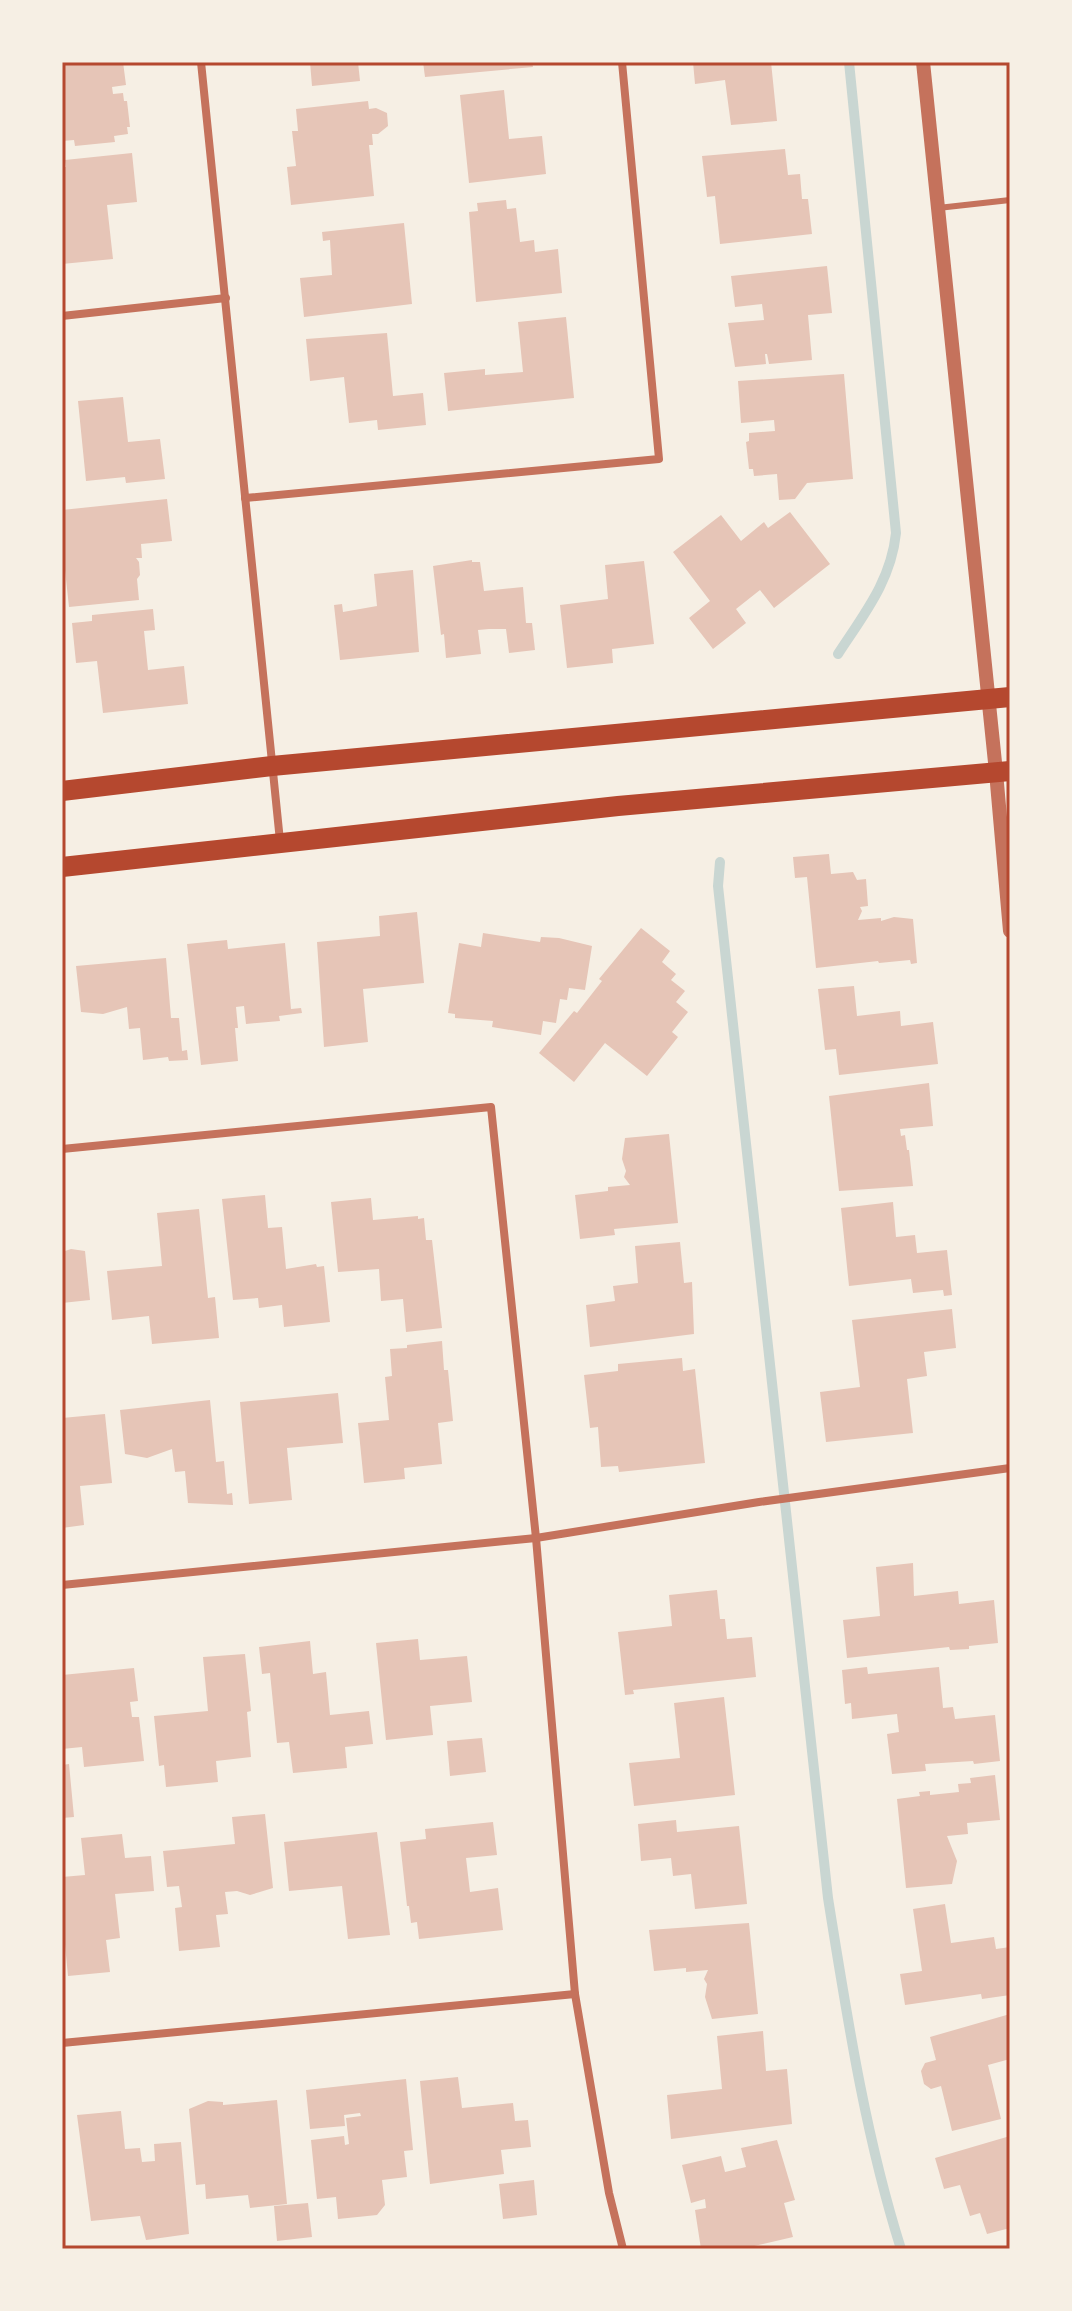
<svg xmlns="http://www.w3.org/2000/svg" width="1072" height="2311" font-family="Montserrat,sans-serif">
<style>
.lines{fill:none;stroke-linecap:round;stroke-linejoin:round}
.stream{stroke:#c9d6d2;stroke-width:10}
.building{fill:#e6c5b7}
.service{stroke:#c5725c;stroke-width:6}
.minor{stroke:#c5725c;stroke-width:8}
.tertiary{stroke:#c5725c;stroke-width:14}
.primary{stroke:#b5482f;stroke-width:20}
.neatline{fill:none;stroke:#b5482f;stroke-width:3}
</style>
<rect width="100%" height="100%" fill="#f6efe4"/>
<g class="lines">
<!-- stream -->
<g class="stream">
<path d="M838 654C864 614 891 581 896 533L849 62"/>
<path d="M720 862 718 886 828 1898C847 2016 865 2135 901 2249"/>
</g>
</g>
<!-- building -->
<g class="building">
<polygon points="62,62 123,62 126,85 112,87 113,94 123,93 124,101 127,101 130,127 127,127 128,134 114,136 115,142 75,146 74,140 62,141"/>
<polygon points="310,62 358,62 360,81 312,86"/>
<polygon points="423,62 532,62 533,67 425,77"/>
<polygon points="693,62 771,62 777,121 731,125 725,80 695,84"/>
<polygon points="504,90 509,139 542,136 546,174 469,183 460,95"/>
<polygon points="368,101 369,109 376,108 387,113 388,126 378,134 372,134 373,145 369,145 374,196 291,205 287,167 296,166 292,131 298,131 296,109"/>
<polygon points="785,149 788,175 800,174 802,199 808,199 812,234 720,244 715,196 707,197 702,156"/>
<polygon points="132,153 137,202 107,205 113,259 62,264 62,167 66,167 65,160"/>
<polygon points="506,200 507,209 516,208 520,242 534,240 535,252 558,249 562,293 476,302 469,212 478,211 477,203"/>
<polygon points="404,223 412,304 304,317 300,278 332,275 330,240 323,241 322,232"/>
<polygon points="827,266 832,313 808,315 812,360 769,364 767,354 765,354 766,364 735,367 728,323 764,320 762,304 735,307 731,276"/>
<polygon points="566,317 574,398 448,411 444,373 485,369 485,375 523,372 518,322"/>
<polygon points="387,333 393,396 423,393 426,425 378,430 377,420 349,423 344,377 310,381 306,339"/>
<polygon points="844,374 853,479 807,483 795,499 779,500 777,474 754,476 753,469 749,469 746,442 749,441 749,433 775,431 774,420 741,423 738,381"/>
<polygon points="123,397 128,442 160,439 165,479 126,483 125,477 86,481 78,401"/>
<polygon points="167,499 172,541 141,544 142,558 136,558 139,562 140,575 137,579 139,600 69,607 62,542 62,510"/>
<polygon points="790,512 830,564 774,608 760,590 736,609 746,623 713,649 689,618 710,601 673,552 721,515 741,541 764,522 768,528"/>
<polygon points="472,560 472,562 480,562 484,591 523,587 526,623 532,623 535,650 509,653 506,629 489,629 478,630 481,654 446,658 444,634 441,635 433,566"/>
<polygon points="644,561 654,644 612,649 613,663 567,668 560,605 608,599 605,565"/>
<polygon points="413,570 419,652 340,660 334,605 342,604 343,612 377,606 374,574"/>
<polygon points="153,609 155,630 144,631 148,670 184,666 188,704 103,713 97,661 76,663 72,623 92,621 92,615"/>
<polygon points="829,854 831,874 853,872 857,880 866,879 868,906 860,907 862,911 858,920 881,918 881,921 894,917 913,919 917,963 911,964 910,960 879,963 878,961 816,968 807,877 795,878 793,857"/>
<polygon points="417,912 424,983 363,989 368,1042 324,1047 317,942 380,936 379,916"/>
<polygon points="641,928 670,951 662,962 676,974 671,980 685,991 676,1002 688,1012 672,1032 678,1037 647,1076 605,1043 574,1082 539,1053 574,1011 577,1013 602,981 599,979"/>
<polygon points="483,933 540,942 541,937 559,938 592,946 585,990 569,988 567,1000 560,999 556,1023 543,1021 541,1035 492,1027 493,1021 455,1018 455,1014 448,1013 459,943 481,947"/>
<polygon points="227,940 228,949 285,943 291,1009 301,1008 302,1013 279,1016 280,1021 246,1024 244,1006 236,1007 238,1028 235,1028 238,1061 201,1065 187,944"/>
<polygon points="166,958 171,1018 179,1018 182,1051 187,1050 188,1060 169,1061 168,1057 143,1060 140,1028 129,1029 127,1007 103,1014 81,1012 76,966"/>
<polygon points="854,986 857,1016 900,1011 901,1026 933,1022 938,1064 839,1075 836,1049 825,1050 818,989"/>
<polygon points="929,1083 933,1126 900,1129 901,1136 905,1135 907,1150 909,1150 913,1186 839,1191 829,1096"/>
<polygon points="669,1134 678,1223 614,1229 615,1235 580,1239 575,1195 608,1191 608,1187 630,1185 624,1177 626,1171 622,1159 625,1138"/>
<polygon points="265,1195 268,1228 282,1227 286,1269 316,1264 317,1267 324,1266 330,1322 284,1327 282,1305 259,1308 258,1298 233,1300 222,1199"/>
<polygon points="371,1198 373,1220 418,1216 418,1219 424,1218 426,1240 432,1240 442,1328 406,1332 403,1299 381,1301 379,1269 338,1272 331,1202"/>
<polygon points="893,1202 896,1237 915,1235 917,1253 947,1250 952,1295 944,1296 943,1290 913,1293 911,1279 849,1286 841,1208"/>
<polygon points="199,1209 208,1298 215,1297 219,1338 152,1344 149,1316 112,1320 107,1271 162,1266 157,1213"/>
<polygon points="680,1242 684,1283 692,1282 694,1334 590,1347 586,1305 615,1301 613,1286 638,1283 635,1246"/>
<polygon points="71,1249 85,1251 90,1300 62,1303 62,1252"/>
<polygon points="952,1309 956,1348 924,1352 927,1376 907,1379 913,1433 826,1442 820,1392 860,1387 852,1320"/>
<polygon points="442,1341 444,1370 448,1370 453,1421 438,1423 442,1464 404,1468 405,1479 364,1483 358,1423 389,1420 385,1377 392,1376 390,1349 407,1348 407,1345"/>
<polygon points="682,1358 683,1371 695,1369 705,1463 619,1472 618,1466 601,1467 598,1427 590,1428 584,1375 618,1371 618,1364"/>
<polygon points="338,1393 343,1443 287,1448 292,1500 249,1504 240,1402"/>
<polygon points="210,1400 216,1462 224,1461 227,1494 232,1493 233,1505 188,1503 185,1471 175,1472 172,1449 147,1458 125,1454 120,1410"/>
<polygon points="105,1414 112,1483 80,1486 84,1525 62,1528 62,1418"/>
<polygon points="913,1563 914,1596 958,1591 959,1604 994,1600 998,1643 969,1646 969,1649 950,1650 949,1647 847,1658 843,1620 880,1616 876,1567"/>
<polygon points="717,1590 720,1619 725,1619 727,1639 752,1637 756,1677 633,1690 634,1694 625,1695 618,1632 672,1626 669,1595"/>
<polygon points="418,1639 420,1660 467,1656 472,1702 430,1706 433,1735 386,1740 376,1643"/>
<polygon points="310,1641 313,1674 326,1672 330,1715 369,1711 373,1744 345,1747 347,1768 293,1773 289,1742 277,1743 270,1673 262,1674 259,1647"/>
<polygon points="245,1654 251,1711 247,1712 251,1757 216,1761 218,1782 166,1787 164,1765 159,1766 154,1716 208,1711 203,1657"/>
<polygon points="867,1667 868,1674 939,1667 943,1708 953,1707 955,1719 995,1715 1000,1761 974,1764 973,1761 925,1764 926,1771 892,1774 887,1734 899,1732 897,1714 852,1719 851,1703 845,1704 842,1670"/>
<polygon points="134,1668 138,1701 130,1702 132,1717 139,1717 144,1761 84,1767 82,1747 62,1749 62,1675"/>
<polygon points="724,1697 735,1795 634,1806 629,1763 680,1758 674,1703"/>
<polygon points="482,1738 486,1772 450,1776 447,1741"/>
<polygon points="69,1764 74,1817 62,1818 62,1765"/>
<polygon points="995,1775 1000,1820 967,1823 968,1834 947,1836 957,1861 952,1884 906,1888 897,1799 920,1796 919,1792 930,1791 930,1795 959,1792 958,1784 971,1783 970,1778"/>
<polygon points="265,1814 273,1888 250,1895 237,1891 225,1892 228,1914 216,1915 220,1947 179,1951 175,1908 182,1907 179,1886 167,1887 163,1851 235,1844 232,1817"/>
<polygon points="676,1820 677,1832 739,1826 747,1904 695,1909 691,1874 673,1876 671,1858 641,1861 638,1824"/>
<polygon points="493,1822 497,1855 466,1858 470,1892 498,1888 503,1930 419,1939 417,1922 411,1923 409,1906 407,1906 400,1842 426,1839 425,1829"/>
<polygon points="377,1832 390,1935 348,1939 342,1886 289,1891 284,1842"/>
<polygon points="122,1834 125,1858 151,1856 154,1891 115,1894 120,1938 106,1940 110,1972 68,1976 62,1913 62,1877 85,1875 81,1838"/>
<polygon points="945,1904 951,1943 994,1937 996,1949 1010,1947 1010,1995 982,1999 981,1994 905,2005 900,1974 922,1971 913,1909"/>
<polygon points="749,1923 758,2014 712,2019 705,1997 707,1984 704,1979 708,1970 686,1972 686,1968 654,1971 649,1930"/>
<polygon points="1010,2014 1010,2059 988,2065 1001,2119 952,2131 941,2086 931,2089 924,2084 921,2071 925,2063 936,2060 930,2037"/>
<polygon points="763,2031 766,2071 787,2069 792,2124 671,2139 667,2095 722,2089 717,2036"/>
<polygon points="458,2077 462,2108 513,2103 515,2121 528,2120 531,2147 501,2150 504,2174 430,2184 420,2081"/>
<polygon points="406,2079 413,2150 404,2151 407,2177 382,2180 385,2205 377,2215 338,2219 336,2197 317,2199 311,2140 344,2136 345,2145 349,2144 346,2118 361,2116 360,2113 344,2115 345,2126 310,2129 306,2090"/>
<polygon points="277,2100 287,2204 250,2208 248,2195 206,2199 205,2184 196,2185 189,2109 208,2101 223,2102 223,2105"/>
<polygon points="121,2111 125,2149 140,2148 142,2162 155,2161 154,2144 181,2142 189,2234 146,2240 140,2216 91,2221 77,2115"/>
<polygon points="1010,2136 1010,2228 987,2234 980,2213 970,2216 960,2185 944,2189 935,2158"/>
<polygon points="777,2140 795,2200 784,2203 793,2237 741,2249 701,2249 695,2210 706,2208 705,2199 691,2203 682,2165 721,2156 725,2172 746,2167 741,2148"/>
<polygon points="534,2180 537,2215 503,2219 499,2184"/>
<polygon points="308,2203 312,2237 277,2241 274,2206"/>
</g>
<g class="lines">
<!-- service -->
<polyline class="service" points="938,208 1010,200"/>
<!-- minor -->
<g class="minor">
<polyline points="201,62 280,841"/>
<polyline points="62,316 226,298"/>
<polyline points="245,498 659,459 622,62"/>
<polyline points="62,1149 491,1107 536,1538 575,1994 609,2193 623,2249"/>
<polyline points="62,1585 536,1538 759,1502 1010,1468"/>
<polyline points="62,2043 575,1994"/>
</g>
<!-- tertiary -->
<polyline class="tertiary" points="923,62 996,772 1010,931"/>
<!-- primary -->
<g class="primary">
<polyline points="62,791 272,766 1010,697"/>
<polyline points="62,867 618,806 1010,771"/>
</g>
</g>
<!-- border -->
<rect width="1072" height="2311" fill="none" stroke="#f6efe4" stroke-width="128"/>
<rect x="64" y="64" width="944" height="2183" class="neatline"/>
</svg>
